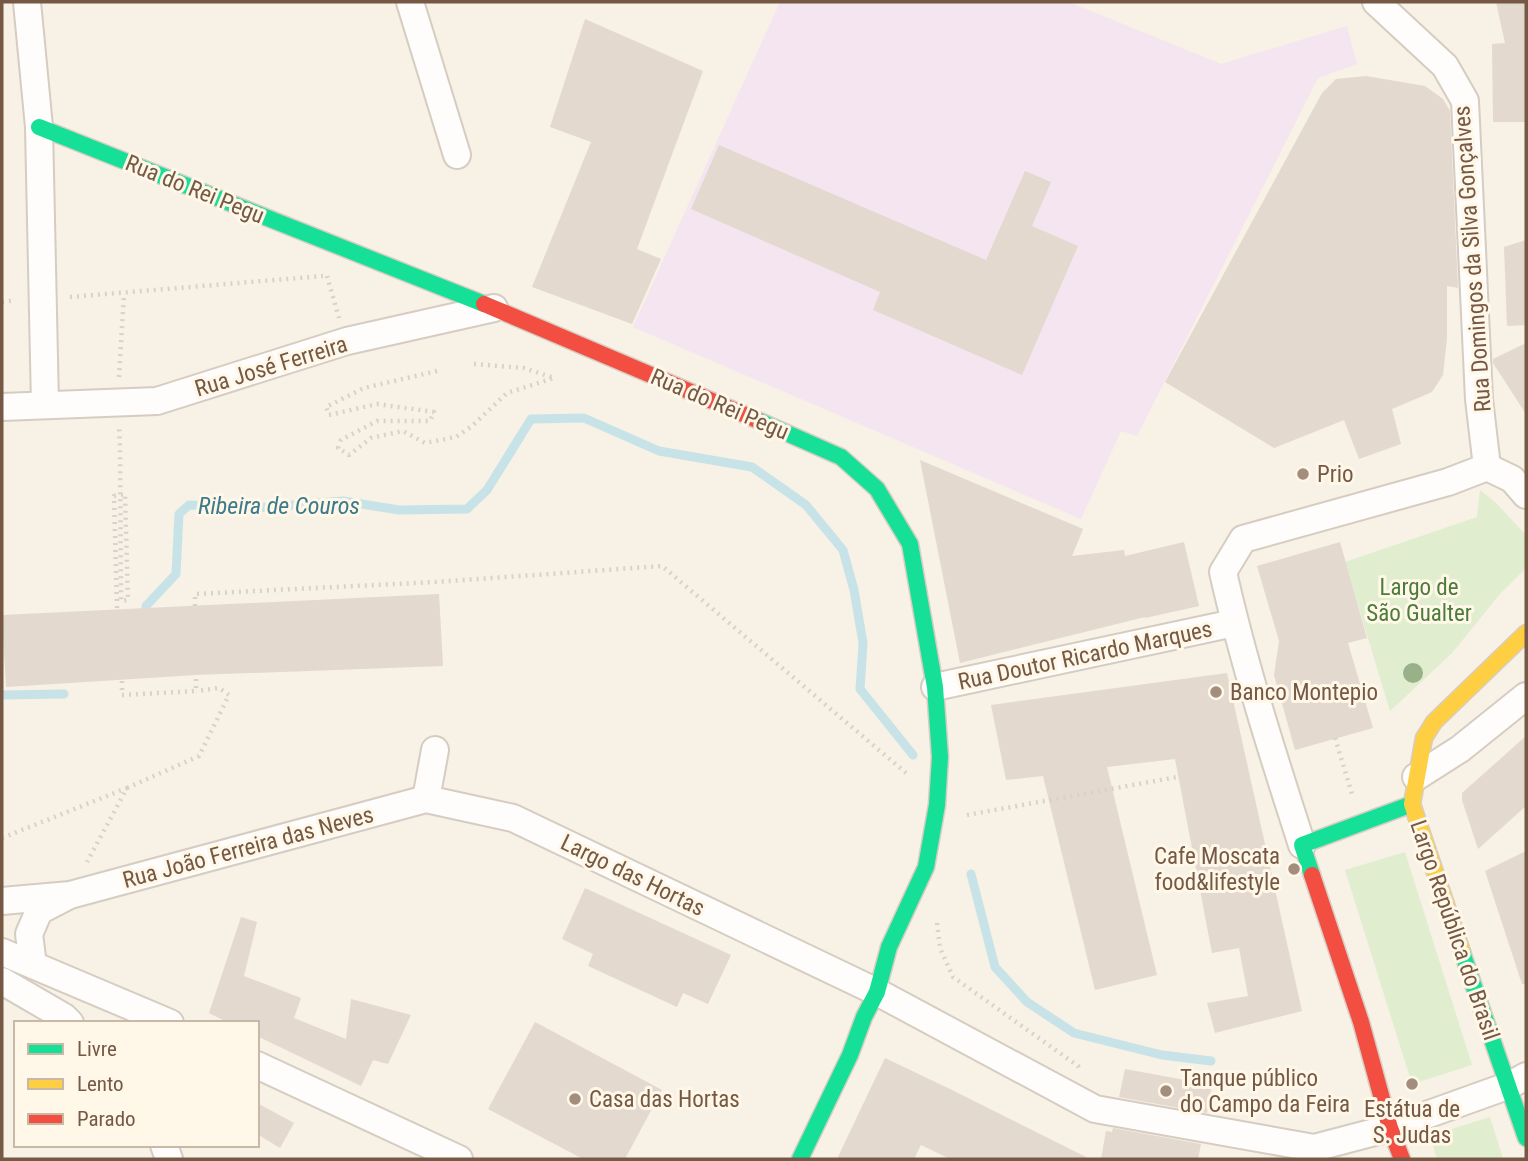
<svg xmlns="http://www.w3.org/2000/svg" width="1528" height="1161" font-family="'Roboto Condensed',sans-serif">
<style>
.education{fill:#f4e5f1}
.green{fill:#e0eecf}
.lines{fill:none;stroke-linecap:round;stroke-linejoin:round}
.stream{stroke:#c7e3e7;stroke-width:9}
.building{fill:#e3d9ce}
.street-casing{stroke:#d6ccc1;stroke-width:30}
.fast-casing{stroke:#d7cdc3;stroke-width:19}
.slow-casing{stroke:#d7cdc3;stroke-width:19}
.jam-casing{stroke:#d7cdc3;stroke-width:19}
.path{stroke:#dad1ca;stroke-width:4.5;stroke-dasharray:2 5;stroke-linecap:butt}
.street{stroke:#fefdfb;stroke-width:26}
.fast{stroke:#16e098;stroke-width:16}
.slow{stroke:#ffcf43;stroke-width:16}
.jam{stroke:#f24e42;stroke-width:16}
.tree{fill:#99b188}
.poi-dot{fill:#a38e7d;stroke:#fff7e7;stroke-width:2.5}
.labels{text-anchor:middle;stroke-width:6;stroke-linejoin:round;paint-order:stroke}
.street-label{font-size:23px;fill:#765945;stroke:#fff7e7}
.poi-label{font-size:23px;fill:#765945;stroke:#fff7e7;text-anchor:start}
.park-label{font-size:23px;fill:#4c7c3c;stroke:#fff7e7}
.water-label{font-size:24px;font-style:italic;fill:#3d7a8b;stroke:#fff7e7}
</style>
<rect width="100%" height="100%" fill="#f7f1e6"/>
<!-- education -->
<polygon class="education" points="780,2 1069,2 1221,64 1347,26 1357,64 1318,78 1137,436 1121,431 1081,519 633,327"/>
<!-- green -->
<g class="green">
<polygon points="1480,490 1496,503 1526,535 1526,568 1499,595 1452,653 1390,711 1345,562 1477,517"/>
<polygon points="1405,852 1472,1065 1412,1084 1345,870"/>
<polygon points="1490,1117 1503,1159 1437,1159 1430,1136"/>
</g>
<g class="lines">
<!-- stream -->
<g class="stream">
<polyline points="146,606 176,574 179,514 189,505 256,508 343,501 399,510 467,509 487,490 531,419 584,418 659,451 752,467 806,505 843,550 854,590 863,643 860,689 913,755"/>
<polyline points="2,695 64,694"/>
<polyline points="971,874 995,967 1027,1002 1074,1033 1162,1055 1211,1061"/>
</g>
</g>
<!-- building -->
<g class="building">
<polygon points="1496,2 1526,2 1526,122 1493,122 1492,44 1505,43"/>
<polygon points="585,19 703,71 637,249 661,259 632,324 532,287 591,142 550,127"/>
<polygon points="1366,76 1425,86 1443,99 1450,111 1458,288 1447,286 1447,338 1443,375 1432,392 1392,409 1401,444 1359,459 1344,420 1274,448 1165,382 1322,93 1336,79"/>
<polygon points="719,145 986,260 1025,171 1051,182 1032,226 1078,246 1022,375 873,310 880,292 691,209"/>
<polygon points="1526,240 1526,325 1507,326 1504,247"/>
<polygon points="1526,343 1526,414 1493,363 1493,359"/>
<polygon points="920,460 1083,529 1072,556 1124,550 1125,556 1184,542 1199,606 1145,618 1145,617 960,663"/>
<polygon points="1340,542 1367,638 1348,643 1373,728 1295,750 1274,675 1279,641 1257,566"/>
<polygon points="439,594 443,666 196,675 6,687 2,615"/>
<polygon points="1227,673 1302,1011 1215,1033 1207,1003 1248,996 1239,948 1212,953 1175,759 1107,767 1157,975 1095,990 1043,776 1006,780 991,705"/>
<polygon points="1526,736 1526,806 1478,849 1462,800 1462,793"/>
<polygon points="1526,851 1526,984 1522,984 1485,871"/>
<polygon points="585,888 731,955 708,1004 683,993 677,1007 588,966 593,954 562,939"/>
<polygon points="241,917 257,922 244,976 301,998 294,1018 346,1039 351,999 411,1015 388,1064 373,1060 361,1086 257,1036 257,1023 229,1023 209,1013"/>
<polygon points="535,1022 662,1090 625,1159 583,1159 488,1109"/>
<polygon points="885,1058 950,1089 1090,1159 950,1159 921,1145 914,1159 837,1159"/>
<polygon points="1125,1069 1212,1085 1207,1113 1119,1097"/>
<polygon points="257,1103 294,1123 280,1148 257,1134"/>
<polygon points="1113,1128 1201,1144 1198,1159 1101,1159 1106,1131 1112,1132"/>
</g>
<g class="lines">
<!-- street casing -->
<g class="street-casing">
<g id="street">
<polyline points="27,2 39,127 45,405"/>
<polyline points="410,2 457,155"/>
<polyline points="1376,2 1445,66 1465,101 1479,399 1487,467"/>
<polyline points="2,407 157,401 347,341 494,308"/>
<polyline points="935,687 1234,623"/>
<polyline points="1416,777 1460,749 1526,696"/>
<polyline points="426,799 435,750"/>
<path d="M1302 845C1273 755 1244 665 1223 572L1243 539 1448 482 1487 467 1512 479 1526 495"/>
<polyline points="2,901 70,895 426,799 513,818 877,992 1095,1109 1314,1148 1390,1128 1510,1085 1526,1076"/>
<polyline points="2,952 170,1023"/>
<polyline points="33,965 29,934 39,911 66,897"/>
<polyline points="2,981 64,1017 70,1023"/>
<polyline points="257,1065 459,1159"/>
<polyline points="164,1145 169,1159"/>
</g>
</g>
<!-- fast casing -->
<g class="fast-casing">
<g id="fast">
<polyline points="39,127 484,304"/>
<polyline points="757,420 841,457 877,489 910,544 935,687 940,757 937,805 926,867 889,947 877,992 864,1017 850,1055 800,1159"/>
<polyline points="1312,875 1302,845 1412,804"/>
<polyline points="1462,952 1526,1138"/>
</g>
</g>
<!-- slow casing -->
<g class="slow-casing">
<polyline id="slow" points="1462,952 1412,804 1424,738 1434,722 1526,633"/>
</g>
<!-- jam casing -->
<g class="jam-casing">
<g id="jam">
<polyline points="484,304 757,420"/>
<polyline points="1312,875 1361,1022 1390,1128 1402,1159"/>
</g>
</g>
<!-- path -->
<g class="path">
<polyline points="327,276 339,318"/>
<polyline points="70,297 323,276"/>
<polyline points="2,302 16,300"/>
<polyline points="474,364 524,368 554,378"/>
<polyline points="437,371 364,388 326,407 329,415 377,404 434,412 430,421 377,421 341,440 338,448 349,455 371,438 403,431 425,443 456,437 472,426 507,393 554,378"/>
<polyline points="119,377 124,294"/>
<polyline points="195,606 195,594 435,582 662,566 906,773"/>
<polyline points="117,608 114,496 125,494 128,600 121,601 120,446 119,427"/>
<polyline points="122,681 122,695 196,691 196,675"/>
<polyline points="1335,738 1352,794"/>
<polyline points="127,788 199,756 229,695 219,688 196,691"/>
<polyline points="967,815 1177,777"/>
<polyline points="2,838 127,788 87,862"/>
<polyline points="937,923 940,948 953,977 1078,1066 1080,1070"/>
</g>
<!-- street -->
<use href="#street" class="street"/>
<!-- fast -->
<use href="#fast" class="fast"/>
<!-- slow -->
<use href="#slow" class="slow"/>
<!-- jam -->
<use href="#jam" class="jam"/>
</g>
<!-- trees -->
<circle class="tree" cx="1413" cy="673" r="10"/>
<!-- markers -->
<g class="poi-dot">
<circle cx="1303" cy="474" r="7"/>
<circle cx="1216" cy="692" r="7"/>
<circle cx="1294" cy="869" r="7"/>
<circle cx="1412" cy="1084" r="7"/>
<circle cx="1166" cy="1091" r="7"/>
<circle cx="575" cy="1099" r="7"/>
</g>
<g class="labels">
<!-- street labels -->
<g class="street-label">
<text transform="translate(195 189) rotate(22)" y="8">Rua do Rei Pegu</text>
<text transform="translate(1472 259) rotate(-94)" y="8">Rua Domingos da Silva Gonçalves</text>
<text transform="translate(271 366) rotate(-17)" y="8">Rua José Ferreira</text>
<text transform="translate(720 404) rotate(23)" y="8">Rua do Rei Pegu</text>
<text transform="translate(1085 655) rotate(-12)" y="8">Rua Doutor Ricardo Marques</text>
<text transform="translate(248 847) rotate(-15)" y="8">Rua João Ferreira das Neves</text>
<text transform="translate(633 875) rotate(26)" y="8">Largo das Hortas</text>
<text transform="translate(1455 930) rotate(71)" y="8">Largo República do Brasil</text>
</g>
<!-- poi labels -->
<g class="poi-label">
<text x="1317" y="482">Prio</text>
<text x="1230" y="700">Banco Montepio</text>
<text x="1280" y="864" text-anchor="end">Cafe Moscata<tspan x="1280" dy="26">food&amp;lifestyle</tspan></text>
<text x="1180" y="1086">Tanque público<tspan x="1180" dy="26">do Campo da Feira</tspan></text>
<text x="589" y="1107">Casa das Hortas</text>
<text x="1412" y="1117" text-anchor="middle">Estátua de<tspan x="1412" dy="26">S. Judas</tspan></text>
</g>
<!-- park labels -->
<g class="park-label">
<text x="1419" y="595">Largo de<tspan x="1419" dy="26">São Gualter</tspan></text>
</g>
<!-- water labels -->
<g class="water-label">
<text x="279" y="514">Ribeira de Couros</text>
</g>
</g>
<!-- border -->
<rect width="1528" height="1161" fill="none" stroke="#765945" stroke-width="7"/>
<!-- legend -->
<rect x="14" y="1021" width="245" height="126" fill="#fff7e7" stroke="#c8b8a6" stroke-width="2"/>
<rect x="28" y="1044" width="35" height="10" fill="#16e098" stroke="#c8b8a6" stroke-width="2"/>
<text x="77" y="1056" font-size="21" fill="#765945">Livre</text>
<rect x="28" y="1079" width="35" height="10" fill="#ffcf43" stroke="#c8b8a6" stroke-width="2"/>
<text x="77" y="1091" font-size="21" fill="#765945">Lento</text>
<rect x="28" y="1114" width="35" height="10" fill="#f24e42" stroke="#c8b8a6" stroke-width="2"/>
<text x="77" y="1126" font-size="21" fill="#765945">Parado</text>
</svg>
